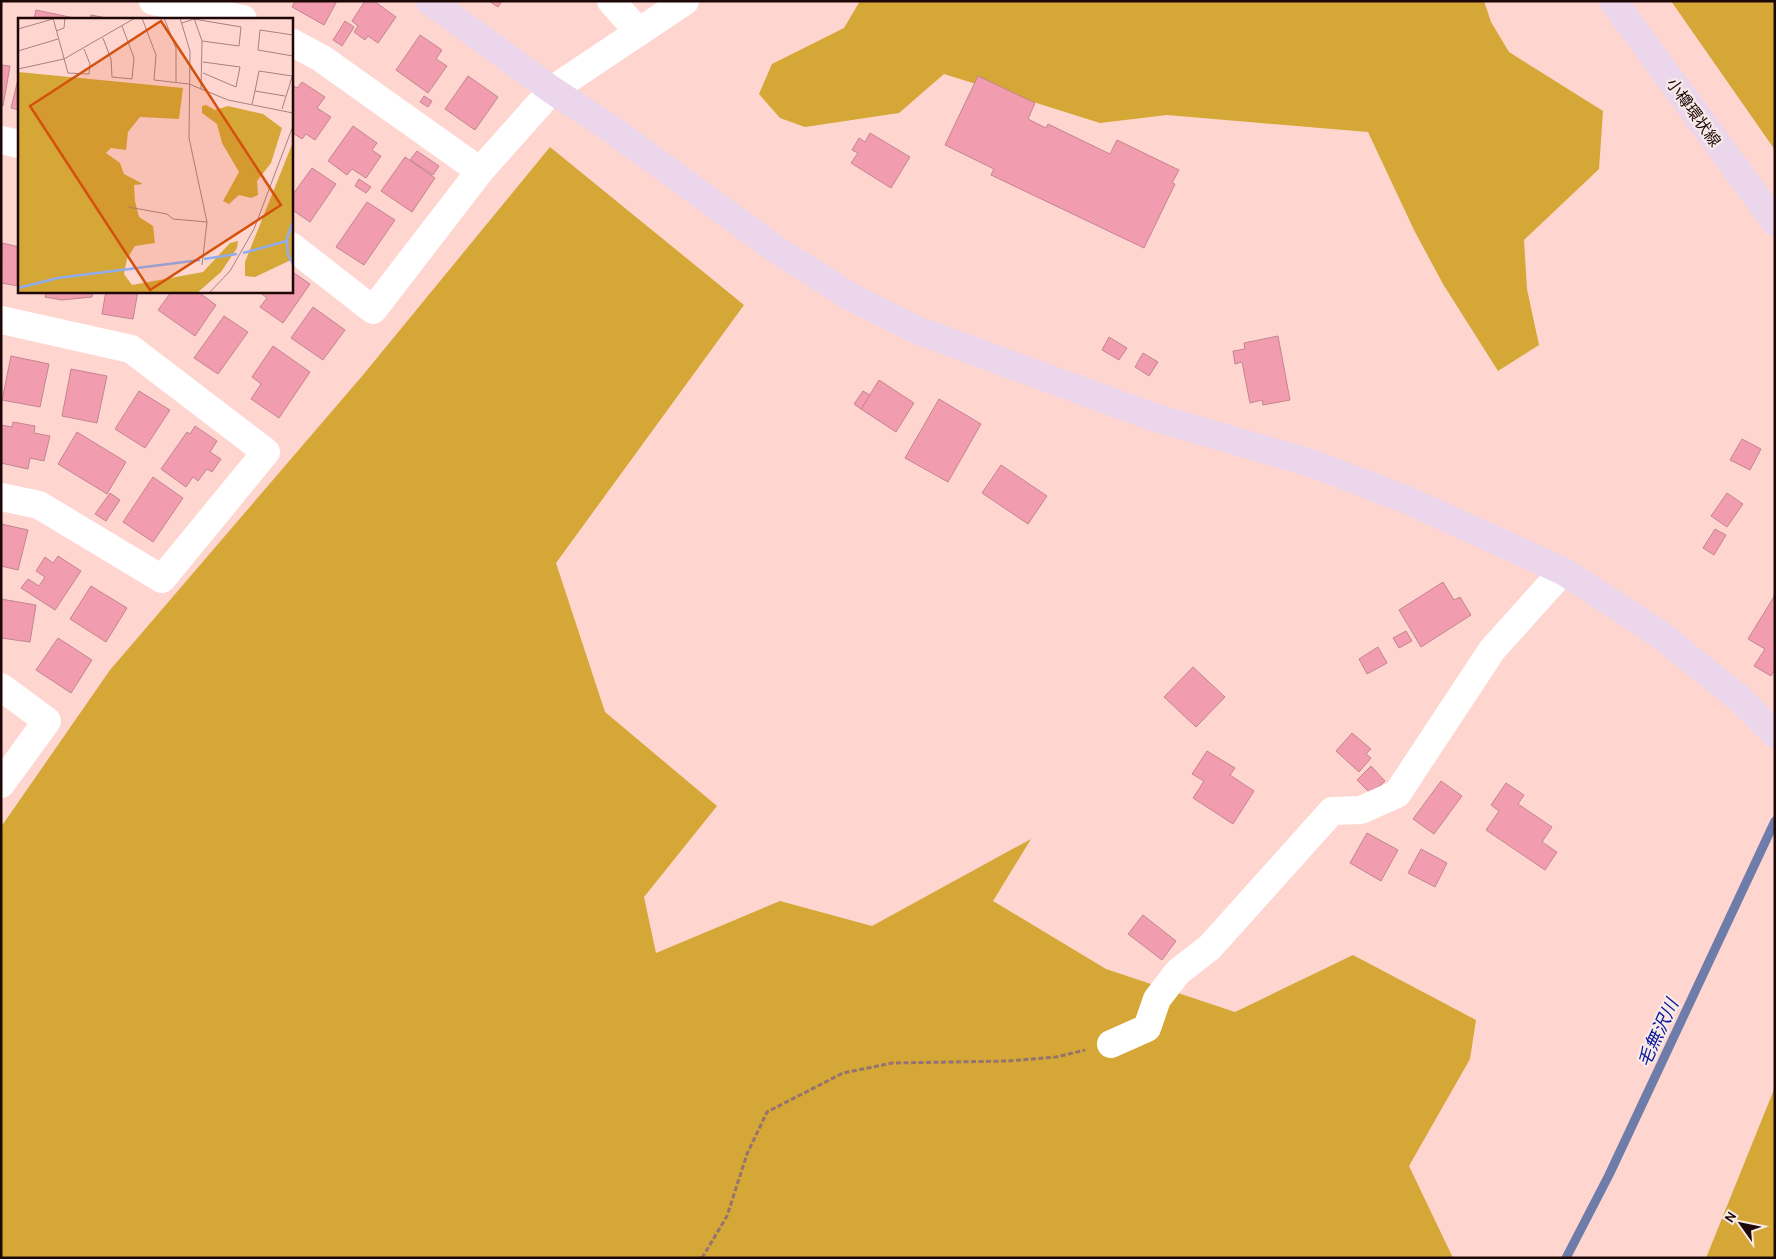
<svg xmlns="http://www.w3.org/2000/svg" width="1776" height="1259" font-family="Karla,'Noto Sans JP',sans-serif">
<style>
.forest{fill:#d4a736}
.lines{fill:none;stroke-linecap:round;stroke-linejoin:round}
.stream{stroke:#6e7ca9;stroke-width:9}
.building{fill:#f19daf;stroke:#c38591}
.path{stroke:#947370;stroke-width:3;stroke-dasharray:5 2.5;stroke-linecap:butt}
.street{stroke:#fff;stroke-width:28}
.secondary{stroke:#ebd6eb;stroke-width:28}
.labels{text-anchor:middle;stroke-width:4.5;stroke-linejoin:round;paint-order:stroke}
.street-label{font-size:16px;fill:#1e0807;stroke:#f8eae8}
.water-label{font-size:18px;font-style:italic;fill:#0b1699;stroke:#f8eae8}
.inset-river{fill:none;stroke:#90adef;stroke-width:2.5}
.inset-road{fill:none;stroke:#a58380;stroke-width:1}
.view{fill:#d4510c;fill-opacity:0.15;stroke:#d4510c;stroke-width:2.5}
.inset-edge{fill:none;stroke:#1e0807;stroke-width:2.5}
</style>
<rect width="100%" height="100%" fill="#ffd5d0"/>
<!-- forest -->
<g class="forest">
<polygon points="860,1 1484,1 1491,22 1509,52 1603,111 1599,169 1524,240 1527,289 1539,345 1498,371 1443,284 1415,232 1368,132 1167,115 1100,123 944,74 899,113 805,127 780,118 759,94 772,64 844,28"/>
<polygon points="1671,1 1775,1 1775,150"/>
<polygon points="550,147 744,305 556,563 605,712 717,806 644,897 656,953 780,901 872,926 1031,839 993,901 1106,969 1235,1012 1353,955 1476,1020 1470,1059 1409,1166 1453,1258 1,1258 1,827 110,670 363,375"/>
<polygon points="1775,1087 1775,1258 1706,1258"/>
</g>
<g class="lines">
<!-- stream -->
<polyline class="stream" points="1566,1258 1609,1175 1775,821"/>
</g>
<!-- building -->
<g class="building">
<polygon points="295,1 337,1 324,25 292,7"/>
<polygon points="365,1 374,1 396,17 378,43 368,36 365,40 354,32 358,26 352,21"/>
<polygon points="489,1 502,1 498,7"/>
<polygon points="36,10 79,19 34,19"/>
<polygon points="91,15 112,19 90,19"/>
<polygon points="345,21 354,27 342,46 333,40"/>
<polygon points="420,35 442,50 436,59 447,66 428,93 396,70"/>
<polygon points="1,65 10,66 3,106 1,106"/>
<polygon points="19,75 19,110 11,108"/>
<polygon points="468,76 498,97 475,130 445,109"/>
<polygon points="978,76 1035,103 1028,119 1046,128 1048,124 1110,154 1117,140 1179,170 1172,183 1175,184 1144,248 991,175 994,169 945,145"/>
<polygon points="302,82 325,97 317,108 331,117 315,140 306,134 302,139 291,132 291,125 293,123 291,121 293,106 291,105 291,84 297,88"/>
<polygon points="424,96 432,101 428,107 420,102"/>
<polygon points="353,126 377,143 372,150 381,156 366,178 352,169 347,175 328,161"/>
<polygon points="870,133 910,157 891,188 851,163 858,153 852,150 859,138 865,142"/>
<polygon points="417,151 439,166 433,175 410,160"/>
<polygon points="405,157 435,178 412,212 381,191"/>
<polygon points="312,168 336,184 310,222 291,209 291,197"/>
<polygon points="359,179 371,187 366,193 355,186"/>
<polygon points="367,202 395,220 364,265 336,247"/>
<polygon points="2,243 19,247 19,286 1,283"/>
<polygon points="291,271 310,284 283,323 260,307 267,298 258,291 291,291"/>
<polygon points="46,291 93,291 92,297 62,300 45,297"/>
<polygon points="106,291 138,291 133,319 102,314"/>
<polygon points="172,291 197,291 216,305 195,336 158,310"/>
<polygon points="313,307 345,330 323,360 291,338"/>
<polygon points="224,316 248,332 218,374 194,358"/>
<polygon points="1278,336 1290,400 1263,405 1262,400 1250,403 1242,362 1235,364 1233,351 1245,349 1244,343"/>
<polygon points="1109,337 1127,348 1119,360 1102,350"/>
<polygon points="273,346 310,372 279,418 251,399 261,384 252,377"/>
<polygon points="1143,353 1158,362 1149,376 1135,367"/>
<polygon points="11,356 49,364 40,407 2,400"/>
<polygon points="71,369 107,376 97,423 62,416"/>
<polygon points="879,380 914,403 896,432 861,409"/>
<polygon points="139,391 170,410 145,448 115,429"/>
<polygon points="863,391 870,395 861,409 854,404"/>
<polygon points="939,399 981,424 948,482 905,458"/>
<polygon points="13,422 35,426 34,433 50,436 44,461 30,458 28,469 1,463 1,425 12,427"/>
<polygon points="195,426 217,441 210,452 221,459 212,472 207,469 198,481 193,477 186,487 161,469 187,432 190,434"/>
<polygon points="77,432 126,462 107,494 58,464"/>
<polygon points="1742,439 1761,449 1750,470 1730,460"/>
<polygon points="1001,465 1047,496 1028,524 982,493"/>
<polygon points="153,477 183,498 153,542 123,522"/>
<polygon points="110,493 120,500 106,521 95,514"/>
<polygon points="1727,493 1743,504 1727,527 1711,516"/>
<polygon points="1,524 28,530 18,570 1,566"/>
<polygon points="1715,529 1726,535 1714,555 1703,548"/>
<polygon points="58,556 81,571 55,610 21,588 28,579 39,586 45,577 36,571 45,557 53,563"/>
<polygon points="1443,582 1454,600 1460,597 1471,615 1421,647 1399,610"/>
<polygon points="91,586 127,608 106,642 70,619"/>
<polygon points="1775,595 1775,669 1771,676 1754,666 1765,649 1748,639"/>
<polygon points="1,599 36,605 30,642 1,638"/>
<polygon points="1406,631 1412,641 1399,648 1393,638"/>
<polygon points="58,638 92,660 71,693 36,670"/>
<polygon points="1378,647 1387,663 1367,674 1359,659"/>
<polygon points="1193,667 1225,697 1196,727 1164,697"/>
<polygon points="1352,733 1371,749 1366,754 1371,758 1359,772 1336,751"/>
<polygon points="1207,751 1235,768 1230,775 1254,791 1233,824 1193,798 1204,781 1192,774"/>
<polygon points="1371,766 1385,781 1371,794 1357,780"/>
<polygon points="1441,781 1462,796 1434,834 1413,819"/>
<polygon points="1506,783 1524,795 1518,804 1552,827 1542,842 1557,852 1545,870 1486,830 1499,811 1491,805"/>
<polygon points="1367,833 1398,850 1381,881 1350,863"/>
<polygon points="1421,849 1447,863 1435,887 1408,873"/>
<polygon points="1143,915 1176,941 1162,960 1128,934"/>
</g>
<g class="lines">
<!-- path -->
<polyline class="path" points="702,1258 727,1216 747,1154 767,1112 843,1073 892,1063 1008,1061 1056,1057 1085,1050"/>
<!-- street -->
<g class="street">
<polyline points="153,1 243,19"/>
<polyline points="611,1 639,32"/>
<polyline points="291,42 321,58 480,171"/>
<polyline points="1,140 19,144"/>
<polyline points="291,246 373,310 480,171 552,90 685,1"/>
<polyline points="1,320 131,349 266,452 162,579 39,505 1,497"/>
<polyline points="1,687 47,721 1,784"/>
<polyline points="1111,1044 1147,1028 1157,999 1178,972 1210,947 1332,811 1361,810 1397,794 1492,650 1563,571"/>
</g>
<!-- secondary -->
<g class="secondary">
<polyline points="430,1 552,90 610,128 777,250 851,297 917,330 1153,417 1314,464 1407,500 1563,571 1658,633 1740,699 1775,734"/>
<polyline points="1613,1 1775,222"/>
</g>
</g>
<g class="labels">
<!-- street labels -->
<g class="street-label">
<text transform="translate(1694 112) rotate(54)" y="6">小樽環状線</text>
</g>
<!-- water labels -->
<g class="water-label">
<text transform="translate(1658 1033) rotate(-65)" y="6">毛無沢川</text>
</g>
</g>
<!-- overview -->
<g transform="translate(18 18)">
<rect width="275" height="275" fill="#ffd5d0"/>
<path d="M0 54 165 70 161 101 122 99 110 114 108 132 93 130 88 135 102 145 106 156 125 166 116 167 117 183 121 199 135 208 137 225 117 228 109 241 106 256 114 267 185 254 212 225 220 223 219 230 203 254 179 275H0ZM188 87 197 92 210 88 245 96 264 110 253 145 239 163 240 177 233 180 221 177 211 186 205 183 221 154 204 125 199 106 184 95V88ZM275 124V241L237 259 227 258V244Z" fill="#d4a736"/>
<path class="inset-river" d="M275 204 269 220 270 237 275 246M225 235 269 223M186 241 219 236M0 270 40 260 182 242"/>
<path class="inset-road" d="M35 0 50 55 71 56 72 46 66 31M124 0 138 37 136 62 171 66 210 82 275 95M146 0 158 30V64M162 0 172 33 171 120 189 204 184 247M176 0 184 23 183 71M164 5 176 1 223 9 221 28 184 23M0 11 35 1M38 13 46 10 47 0M275 17 242 12 240 32 275 38M85 20 93 41 94 59 114 61 116 40 104 8M0 33 40 21M0 51 46 41 117 0M185 55 218 69 222 49 185 44M237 73 241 53 274 58M234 86 237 73 267 78M264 91 275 56M110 189 149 196 155 201 189 204M191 275 212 253 236 211 275 108"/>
<path class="view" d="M143 3 263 187 132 272 12 88Z"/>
<rect width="275" height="275" class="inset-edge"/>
</g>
<!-- border -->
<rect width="1776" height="1259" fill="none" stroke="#1e0807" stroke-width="5"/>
<!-- north arrow -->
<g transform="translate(1741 1224) rotate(303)" stroke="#f8eae8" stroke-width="4" paint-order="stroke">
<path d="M0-4L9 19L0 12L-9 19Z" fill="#1e0807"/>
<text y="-8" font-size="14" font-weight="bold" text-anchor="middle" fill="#1e0807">N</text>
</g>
</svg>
